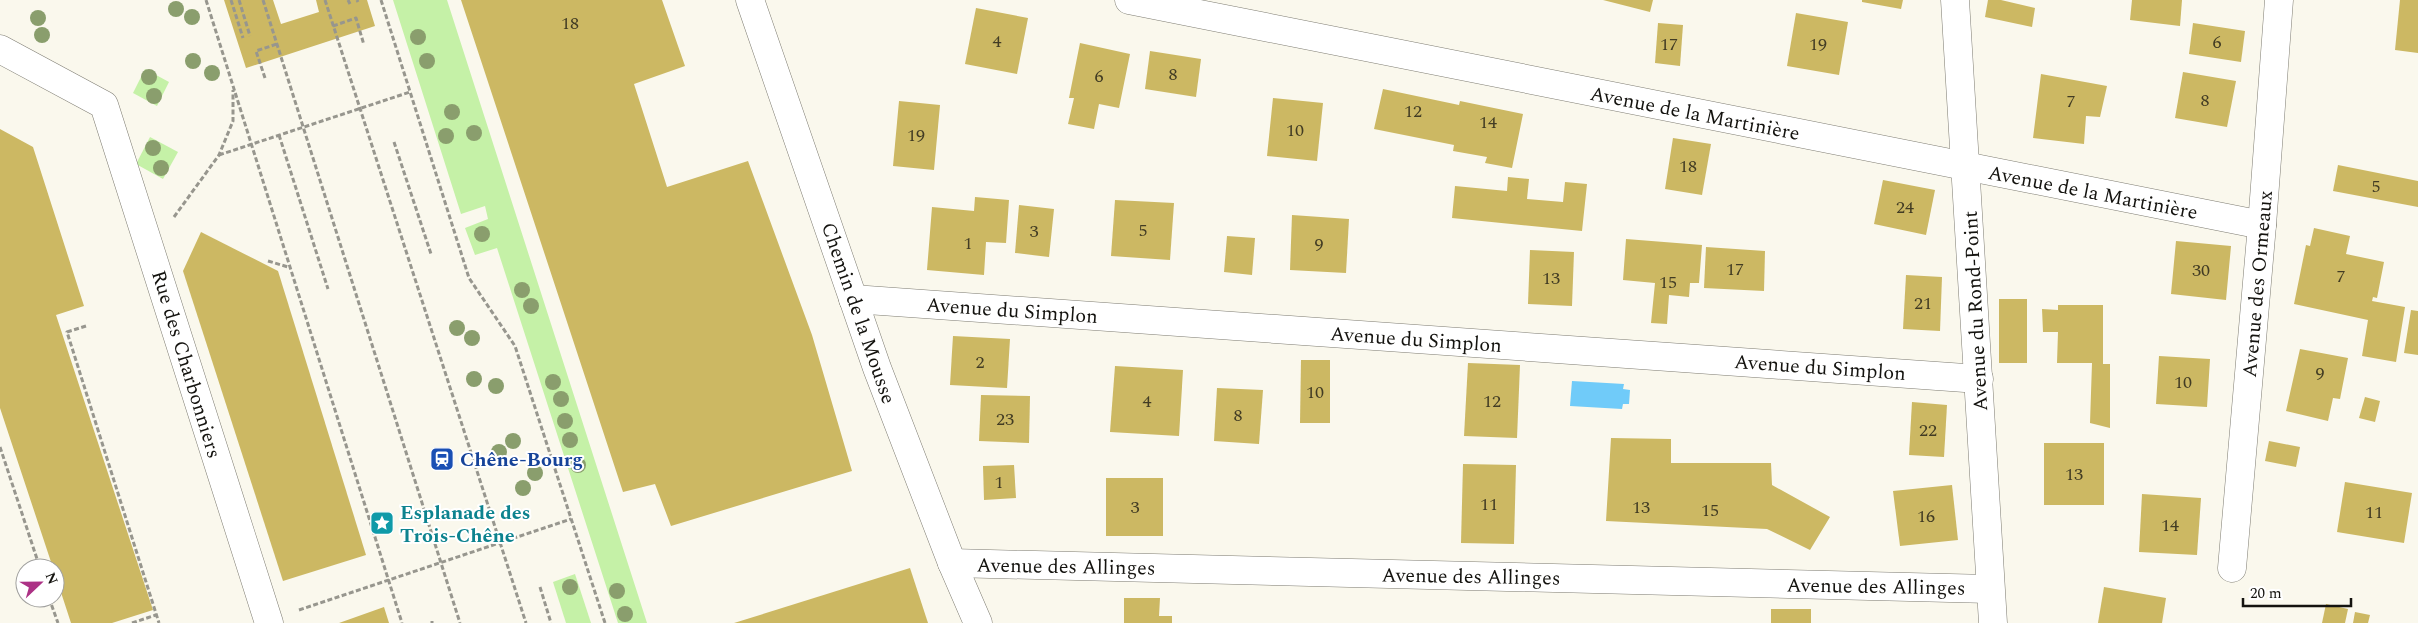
<svg xmlns="http://www.w3.org/2000/svg" width="2418" height="623" font-family="Spectral,serif">
<style>
.green{fill:#c5f1a7}
.water{fill:#70cbf9}
.building{fill:#ccb863}
.lines{fill:none;stroke-linecap:round;stroke-linejoin:round}
.minor-casing{stroke:#7e7c72;stroke-width:29}
.tertiary-casing{stroke:#7e7c72;stroke-width:29}
.path{stroke:#97968e;stroke-width:3;stroke-dasharray:5 2.5;stroke-linecap:butt}
.minor{stroke:#fff;stroke-width:28}
.tertiary{stroke:#fff;stroke-width:28}
.tree{fill:#8a9e6d}
.labels{text-anchor:middle;stroke-width:4;stroke-linejoin:round;paint-order:stroke}
.number-label{font-size:18px;fill:#423c24}
.street-label{font-size:20px;fill:#14130f;stroke:#fff}
.transit-label{font-size:20px;font-weight:bold;fill:#164399;stroke:#fff;text-anchor:start}
.culture-label{font-size:20px;font-weight:bold;fill:#0d838f;stroke:#fff;text-anchor:start}
</style>
<rect width="100%" height="100%" fill="#faf8ed"/>
<!-- green -->
<g class="green">
<polygon points="393,0 447,0 647,623 618,623 497,248 475,255 465,228 488,219 485,206 461,214"/>
<polygon points="145,69 169,82 157,106 133,93"/>
<polygon points="150,137 178,152 163,179 136,164"/>
<polygon points="575,574 591,623 566,623 553,582"/>
</g>
<!-- water -->
<polygon class="water" points="1572,381 1624,384 1623,389 1630,390 1629,404 1623,404 1622,409 1570,406"/>
<!-- building -->
<g class="building">
<polygon points="224,0 273,0 281,24 319,12 316,0 367,0 375,26 246,68"/>
<polygon points="461,0 662,0 685,66 634,84 667,187 748,161 812,335 852,471 671,526 655,484 623,492"/>
<polygon points="1603,0 1653,0 1650,12"/>
<polygon points="1862,0 1903,0 1901,9 1862,2"/>
<polygon points="1988,0 2001,0 2035,8 2032,27 1985,17"/>
<polygon points="2132,0 2182,0 2180,26 2130,20"/>
<polygon points="2400,0 2418,0 2418,53 2395,50"/>
<polygon points="976,8 1028,18 1017,74 965,64"/>
<polygon points="1796,13 1848,22 1839,75 1787,66"/>
<polygon points="1658,23 1683,25 1680,66 1655,63"/>
<polygon points="2193,23 2245,31 2241,62 2189,54"/>
<polygon points="1080,43 1130,54 1119,108 1099,104 1094,129 1068,124 1074,98 1069,98"/>
<polygon points="1150,51 1201,59 1196,97 1145,89"/>
<polygon points="2183,72 2236,81 2227,127 2175,118"/>
<polygon points="2041,74 2107,86 2100,117 2086,116 2084,144 2033,138"/>
<polygon points="1383,89 1459,105 1460,101 1523,114 1512,168 1485,163 1487,157 1453,151 1454,145 1374,129"/>
<polygon points="1273,98 1323,103 1317,161 1267,156"/>
<polygon points="899,101 940,105 934,170 893,166"/>
<polygon points="0,129 33,147 84,306 56,315 153,610 112,623 71,623 55,574 55,568 53,568 0,408"/>
<polygon points="1673,138 1711,144 1702,195 1665,189"/>
<polygon points="2338,165 2418,181 2418,207 2333,191"/>
<polygon points="1508,177 1529,179 1527,199 1563,202 1565,182 1587,184 1582,231 1452,218 1455,186 1507,191"/>
<polygon points="1883,180 1935,190 1926,235 1874,224"/>
<polygon points="975,197 1009,200 1006,243 986,242 984,275 927,270 932,207 974,211"/>
<polygon points="1115,200 1174,203 1170,260 1111,256"/>
<polygon points="1019,205 1054,209 1049,257 1015,253"/>
<polygon points="1292,215 1349,219 1346,273 1290,270"/>
<polygon points="2314,228 2350,236 2346,254 2384,262 2377,298 2373,297 2372,301 2405,307 2396,362 2362,356 2368,320 2294,304 2306,245 2310,246"/>
<polygon points="201,232 278,271 366,555 283,581 183,271"/>
<polygon points="1227,236 1255,238 1252,275 1224,272"/>
<polygon points="1626,239 1702,245 1699,283 1690,283 1689,297 1669,295 1667,324 1651,323 1655,283 1623,280"/>
<polygon points="2176,241 2231,246 2226,300 2171,294"/>
<polygon points="1706,247 1765,251 1764,291 1704,288"/>
<polygon points="1530,250 1574,252 1572,306 1528,304"/>
<polygon points="1906,275 1942,277 1940,331 1903,329"/>
<rect x="1999" y="299" width="28" height="64"/>
<polygon points="2058,305 2103,305 2103,364 2110,364 2110,428 2090,423 2092,363 2057,363 2058,332 2043,332 2042,309 2058,310"/>
<polygon points="2411,310 2418,311 2418,355 2404,353"/>
<polygon points="953,336 1010,339 1007,388 950,385"/>
<polygon points="2300,349 2348,358 2340,399 2333,398 2328,421 2286,411"/>
<polygon points="2159,356 2210,359 2207,407 2156,404"/>
<polygon points="1301,360 1330,360 1330,423 1300,423"/>
<polygon points="1468,363 1520,365 1517,438 1464,436"/>
<polygon points="1115,366 1183,370 1179,436 1110,432"/>
<polygon points="1217,388 1263,390 1259,444 1214,441"/>
<polygon points="981,395 1030,396 1029,443 979,441"/>
<polygon points="2365,397 2380,401 2375,422 2359,418"/>
<polygon points="1912,402 1947,405 1944,457 1909,455"/>
<polygon points="1611,438 1671,439 1671,463 1771,463 1772,485 1830,517 1810,550 1767,529 1606,521"/>
<polygon points="2269,441 2300,447 2296,467 2265,461"/>
<rect x="2044" y="443" width="60" height="62"/>
<polygon points="1463,464 1516,465 1514,544 1461,543"/>
<polygon points="1014,465 1016,498 984,500 983,466"/>
<rect x="1106" y="478" width="57" height="58"/>
<polygon points="2345,482 2412,493 2404,543 2337,532"/>
<polygon points="1952,485 1958,540 1900,546 1893,491"/>
<polygon points="2142,494 2201,498 2197,555 2139,552"/>
<polygon points="910,568 928,623 734,623"/>
<polygon points="2104,587 2166,598 2162,623 2098,623"/>
<polygon points="1124,598 1160,598 1159,616 1172,616 1172,623 1124,623"/>
<polygon points="2326,604 2348,609 2345,623 2322,623"/>
<polygon points="384,607 389,623 339,623"/>
<rect x="1771" y="609" width="40" height="14"/>
<polygon points="2355,612 2370,615 2368,623 2353,623"/>
</g>
<g class="lines">
<!-- minor casing -->
<g class="minor-casing">
<g id="minor">
<polyline points="1129,0 2262,225"/>
<polyline points="1955,0 1993,623"/>
<polyline points="0,49 104,105 269,623"/>
<polyline points="853,299 1979,379"/>
<polyline points="952,563 1990,589"/>
<polyline points="2232,568 2262,225 2279,0"/>
</g>
</g>
<!-- tertiary casing -->
<g class="tertiary-casing">
<polyline id="tertiary" points="750,0 877,368 952,563 978,623"/>
</g>
<!-- path -->
<g class="path">
<polyline points="206,0 402,623"/>
<polyline points="231,0 243,38"/>
<polyline points="239,0 250,36"/>
<polyline points="263,0 460,623"/>
<polyline points="325,0 526,623"/>
<polyline points="348,0 350,4"/>
<polyline points="357,0 358,2"/>
<polyline points="381,0 469,278 515,346 605,623"/>
<polyline points="333,26 356,18 364,45"/>
<polyline points="265,78 256,51 277,44"/>
<polyline points="279,135 328,289"/>
<polyline points="394,142 431,254"/>
<polyline points="219,155 410,92"/>
<polyline points="174,217 219,155 233,121 233,90"/>
<polyline points="268,261 288,267"/>
<polyline points="86,326 67,332 159,623"/>
<polyline points="0,447 40,568"/>
<polyline points="540,587 551,623"/>
<polyline points="49,598 58,623"/>
<polyline points="299,610 571,519"/>
<polyline points="432,621 432,623"/>
<polyline points="132,623 156,615"/>
</g>
<!-- minor -->
<use href="#minor" class="minor"/>
<!-- tertiary -->
<use href="#tertiary" class="tertiary"/>
</g>
<!-- trees -->
<g class="tree">
<circle cx="176" cy="9" r="8"/>
<circle cx="192" cy="17" r="8"/>
<circle cx="38" cy="18" r="8"/>
<circle cx="42" cy="35" r="8"/>
<circle cx="418" cy="37" r="8"/>
<circle cx="193" cy="61" r="8"/>
<circle cx="427" cy="61" r="8"/>
<circle cx="212" cy="73" r="8"/>
<circle cx="149" cy="77" r="8"/>
<circle cx="154" cy="96" r="8"/>
<circle cx="452" cy="112" r="8"/>
<circle cx="474" cy="133" r="8"/>
<circle cx="446" cy="136" r="8"/>
<circle cx="153" cy="148" r="8"/>
<circle cx="161" cy="168" r="8"/>
<circle cx="482" cy="234" r="8"/>
<circle cx="522" cy="290" r="8"/>
<circle cx="531" cy="306" r="8"/>
<circle cx="457" cy="328" r="8"/>
<circle cx="472" cy="338" r="8"/>
<circle cx="474" cy="379" r="8"/>
<circle cx="553" cy="382" r="8"/>
<circle cx="496" cy="386" r="8"/>
<circle cx="561" cy="399" r="8"/>
<circle cx="565" cy="421" r="8"/>
<circle cx="570" cy="440" r="8"/>
<circle cx="513" cy="441" r="8"/>
<circle cx="499" cy="452" r="8"/>
<circle cx="578" cy="465" r="8"/>
<circle cx="535" cy="473" r="8"/>
<circle cx="523" cy="488" r="8"/>
<circle cx="570" cy="587" r="8"/>
<circle cx="617" cy="591" r="8"/>
<circle cx="625" cy="614" r="8"/>
</g>
<!-- icons -->
<defs>
<g id="station-square" transform="scale(1.25)"><rect x="-9" y="-9" width="18" height="18" rx="4" fill="#1a4fb4" stroke="#fff"/><path d="M-3-6H3Q5-6 5-4V2Q5 4 3 4L4.5 6H3L1.5 4h-3L-3 6H-4.5L-3 4Q-5 4-5 2V-4Q-5-6-3-6ZM-3.5-4v3h7v-3ZM-3.5 1v1.5H-2V1ZM2 1v1.5H3.5V1Z" fill="#fff"/></g>
<g id="sight-square" transform="scale(1.25)"><rect x="-9" y="-9" width="18" height="18" rx="4" fill="#0f9aa8" stroke="#fff"/><path d="M0-6L1.8-2.2L6-1.7L2.9 1.2L3.7 5.4L0 3.3L-3.7 5.4L-2.9 1.2L-6-1.7L-1.8-2.2Z" fill="#fff"/></g>
</defs>
<g fill-rule="evenodd">
<use href="#station-square" x="442" y="459"/>
<use href="#sight-square" x="382" y="523"/>
</g>
<g class="labels">
<!-- number labels -->
<g class="number-label">
<text x="570" y="29">18</text>
<text x="997" y="47">4</text>
<text x="2217" y="48">6</text>
<text x="1669" y="50">17</text>
<text x="1818" y="50">19</text>
<text x="1173" y="80">8</text>
<text x="1099" y="82">6</text>
<text x="2205" y="106">8</text>
<text x="2071" y="107">7</text>
<text x="1413" y="117">12</text>
<text x="1488" y="128">14</text>
<text x="1295" y="136">10</text>
<text x="916" y="141">19</text>
<text x="1688" y="172">18</text>
<text x="2376" y="192">5</text>
<text x="1905" y="213">24</text>
<text x="1143" y="236">5</text>
<text x="1034" y="237">3</text>
<text x="968" y="249">1</text>
<text x="1319" y="250">9</text>
<text x="1735" y="275">17</text>
<text x="2201" y="276">30</text>
<text x="2341" y="282">7</text>
<text x="1551" y="284">13</text>
<text x="1668" y="288">15</text>
<text x="1923" y="309">21</text>
<text x="980" y="368">2</text>
<text x="2320" y="379">9</text>
<text x="2183" y="388">10</text>
<text x="1315" y="398">10</text>
<text x="1147" y="407">4</text>
<text x="1492" y="407">12</text>
<text x="1238" y="421">8</text>
<text x="1005" y="425">23</text>
<text x="1928" y="436">22</text>
<text x="2074" y="480">13</text>
<text x="999" y="488">1</text>
<text x="1489" y="510">11</text>
<text x="1135" y="513">3</text>
<text x="1641" y="513">13</text>
<text x="1710" y="516">15</text>
<text x="2374" y="518">11</text>
<text x="1926" y="522">16</text>
<text x="2170" y="531">14</text>
</g>
<!-- street labels -->
<g class="street-label">
<text transform="translate(1695 113) rotate(11)" y="7">Avenue de la Martinière</text>
<text transform="translate(2093 192) rotate(11)" y="7">Avenue de la Martinière</text>
<text transform="translate(2257 284) rotate(-85)" y="7">Avenue des Ormeaux</text>
<text transform="translate(1012 310) rotate(4)" y="7">Avenue du Simplon</text>
<text transform="translate(1975 311) rotate(-93)" y="7">Avenue du Rond-Point</text>
<text transform="translate(859 313) rotate(71)" y="7">Chemin de la Mousse</text>
<text transform="translate(1416 339) rotate(4)" y="7">Avenue du Simplon</text>
<text transform="translate(187 364) rotate(73)" y="7">Rue des Charbonniers</text>
<text transform="translate(1820 367) rotate(4)" y="7">Avenue du Simplon</text>
<text transform="translate(1066 566) rotate(1)" y="7">Avenue des Allinges</text>
<text transform="translate(1471 576) rotate(1)" y="7">Avenue des Allinges</text>
<text transform="translate(1876 586) rotate(1)" y="7">Avenue des Allinges</text>
</g>
<!-- transit labels -->
<g class="transit-label">
<text x="460" y="466">Chêne-Bourg</text>
</g>
<!-- culture labels -->
<g class="culture-label">
<text x="400" y="519">Esplanade des<tspan x="400" dy="23">Trois-Chêne</tspan></text>
</g>
</g>
<!-- north arrow -->
<g transform="translate(40 583) rotate(68)"><circle r="24" fill="#ffffff" stroke="#a1a19f"/>
<path d="M0-4L9 19L0 12L-9 19Z" fill="#ac3185"/>
<text y="-8" font-size="14" font-weight="bold" text-anchor="middle" fill="#14130f">N</text>
</g>
<!-- scale -->
<path d="M2243 598v8h108v-8" fill="none" stroke="#14130f" stroke-width="2.5"/>
<text x="2250" y="598" font-size="15" fill="#14130f" stroke="#ffffff" stroke-width="4" paint-order="stroke">20 m</text>
</svg>
